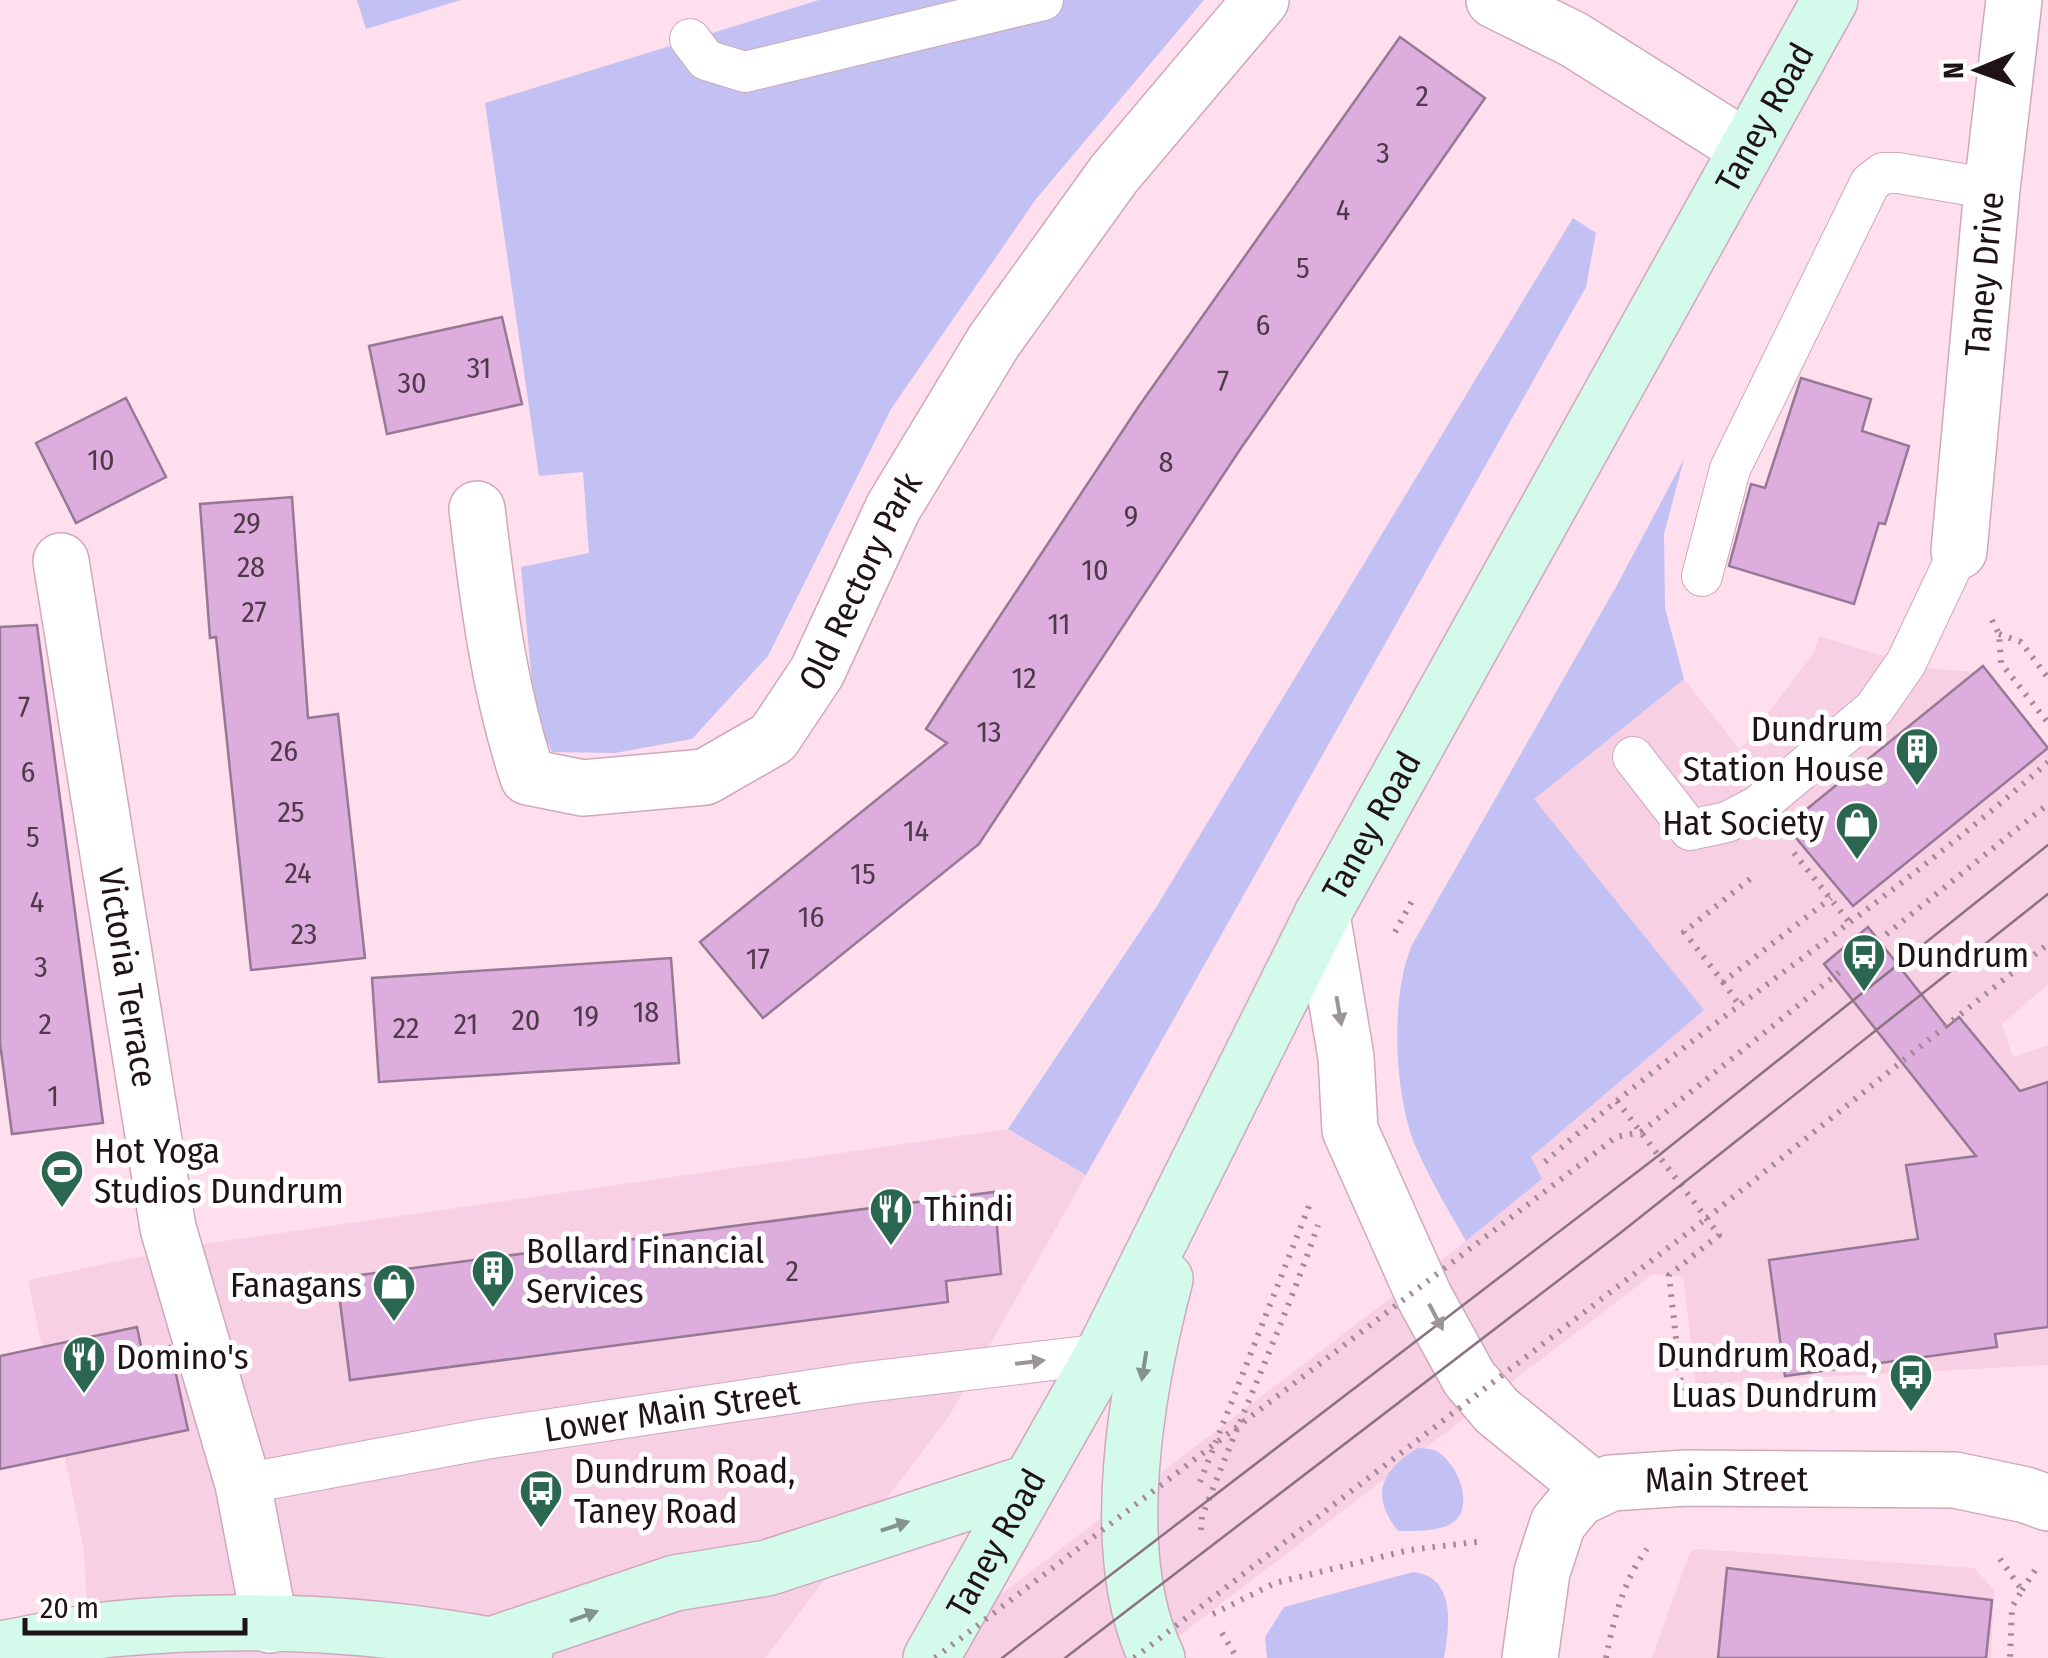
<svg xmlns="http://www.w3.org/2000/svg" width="2048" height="1658" font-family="'Fira Sans Condensed',sans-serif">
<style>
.built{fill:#f7d0e4}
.green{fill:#c3c1f3}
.building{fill:#dcaddd;stroke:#957995;stroke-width:2.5}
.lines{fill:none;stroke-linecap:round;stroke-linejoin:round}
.lane-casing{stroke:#cfa8bc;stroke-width:42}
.street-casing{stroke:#cfa8bc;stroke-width:58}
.secondary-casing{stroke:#cfa8bc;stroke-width:58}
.path{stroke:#a48a97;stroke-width:6;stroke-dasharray:2.5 8;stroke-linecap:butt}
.lane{stroke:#fff;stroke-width:40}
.street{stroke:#fff;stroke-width:55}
.secondary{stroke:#d4faec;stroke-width:55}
.tram{stroke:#8a737e;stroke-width:2.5}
.path-bridge{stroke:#a48a97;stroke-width:6;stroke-dasharray:2.5 8;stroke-linecap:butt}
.oneway{fill:#9b9498}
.oneway2{fill:#83928d}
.labels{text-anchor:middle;stroke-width:10;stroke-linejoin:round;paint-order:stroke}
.number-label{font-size:30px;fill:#4f394a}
.street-label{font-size:35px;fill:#201219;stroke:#fff}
.poi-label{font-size:35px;fill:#201219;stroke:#fff;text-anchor:start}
</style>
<rect width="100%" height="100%" fill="#ffdeee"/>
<!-- built -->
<g class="built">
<polygon points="1819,636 1922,668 1976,672 1982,666 2048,746 2048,984 2002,1024 2013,1057 2048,1045 2048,1365 1696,1384 1683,1277 1653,1274 1150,1658 917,1658 1466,1241 1542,1179 1531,1157 1703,1010 1533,799 1684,679 1740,750 1814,653"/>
<polygon points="1008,1129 1086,1175 950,1415 765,1658 89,1658 84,1550 28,1280 203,1244"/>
<polygon points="1698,1549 1974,1568 1994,1590 1991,1658 1652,1658 1690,1552"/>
</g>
<!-- green -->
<g class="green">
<polygon points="357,0 461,0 366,29"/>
<polygon points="819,0 1204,0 1036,199 891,409 768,656 692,739 615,753 552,752 535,714 521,567 589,553 583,472 539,476 485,103"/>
<polygon points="1573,218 1596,233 1586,287 1086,1175 1008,1129 1157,906"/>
<path d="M1684 459 1664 534 1665 608 1684 679 1534 799 1704 1010 1531 1157 1542 1179 1466 1241C1448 1210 1429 1178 1415 1145 1394 1093 1390 996 1412 945L1617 585Z"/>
<path d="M1418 1448C1421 1448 1432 1449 1434 1450 1456 1459 1477 1507 1452 1523 1438 1532 1414 1531 1398 1531 1369 1494 1382 1470 1418 1448Z"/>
<path d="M1413 1572C1457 1577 1449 1627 1444 1658H1267L1265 1637 1284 1607Z"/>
</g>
<!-- building -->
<g class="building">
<polygon points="1400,37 1485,98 1241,448 979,844 763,1018 700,942 947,743 926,729 961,675 1139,406"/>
<polygon points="502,317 522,404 387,434 369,346"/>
<polygon points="1801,378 1871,399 1862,431 1909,446 1885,524 1879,523 1854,604 1729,566 1751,484 1765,488"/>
<polygon points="126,398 166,477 76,523 36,443"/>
<polygon points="292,497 308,718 338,714 365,958 251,970 216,637 210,638 200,504"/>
<polygon points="37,625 103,1123 12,1134 0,1043 0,627"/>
<polygon points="1983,666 2048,748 1853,906 1786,826"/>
<polygon points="1868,927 1947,1027 1959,1017 2020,1091 2048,1082 2048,1327 1995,1334 1997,1347 1785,1376 1769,1260 1918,1239 1906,1165 1976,1156 1824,964"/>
<polygon points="671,958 679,1063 379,1082 372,978"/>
<polygon points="994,1192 1001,1274 946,1281 948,1302 350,1380 337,1278"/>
<polygon points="137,1327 142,1351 170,1346 188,1430 0,1469 0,1356"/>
<polygon points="1727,1568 1992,1600 1986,1658 1718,1658"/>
</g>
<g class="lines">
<!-- lane casing -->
<g class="lane-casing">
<g id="lane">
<polyline points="690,39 706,60 745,72 1043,0"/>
<polyline points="1702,576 1730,469 1870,183 1883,173 1898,173 1992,189"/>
<polyline points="1633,757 1690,830 1727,822 1758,806 1874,709 1906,663 1959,551"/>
<path id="s1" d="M243 1484 485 1439 858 1383 1103 1354"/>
</g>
</g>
<!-- street casing -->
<g class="street-casing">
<g id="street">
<polyline points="1494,0 1573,39 1746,148"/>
<path id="s2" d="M477 509C488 601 499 690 528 777L583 788 705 777 773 738 817 672 893 508 994 341 1114 174 1261 0"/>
<path id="s3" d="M1959 551 1992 189 2014 0"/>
<path id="s4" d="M61 561 168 1228 243 1484 270 1625"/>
<polyline points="1322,915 1346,1057 1350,1130 1425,1298 1469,1378 1497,1411 1593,1489"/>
<path id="s5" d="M1530 1658 1542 1572 1558 1523 1579 1498 1611 1483 1686 1478 1955 1480 2026 1495 2048 1503"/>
</g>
</g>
<!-- secondary casing -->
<g class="secondary-casing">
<g id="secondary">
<polyline points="491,1645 675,1583 767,1568 1030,1482"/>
<path d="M0 1649C37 1643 75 1633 113 1629 250 1616 391 1624 525 1652"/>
<path id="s6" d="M931 1658 1103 1354 1322 915 1830 0"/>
<path d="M1157 1658C1106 1554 1137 1386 1165 1279"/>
</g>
</g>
<!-- path -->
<g class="path">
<polyline points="1992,620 1999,634 2001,663 2048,723"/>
<polyline points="1999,634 2021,642 2048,678"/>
<polyline points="1794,853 1849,922"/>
<polyline points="1750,879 1684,932 1723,982 1831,898"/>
<polyline points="1395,932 1413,899"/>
<polyline points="1723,982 1740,1006"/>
<polyline points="1617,1101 1719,1235 1669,1275 1684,1411"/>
<polyline points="1641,1132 2048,804"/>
<path d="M1545 1162C1705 1020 1888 905 2048 762"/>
<polyline points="1707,1218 2048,944"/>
<polyline points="1200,1482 1309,1206"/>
<path d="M1201 1530 1202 1517C1239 1419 1284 1324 1318 1225"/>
<polyline points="2000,1559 2022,1590 2012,1607 2010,1658"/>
<polyline points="2022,1590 2038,1566"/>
<polyline points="1213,1614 1275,1583 1409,1550 1484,1541"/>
<polyline points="1222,1633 1237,1658"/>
<path d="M1606 1658C1613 1622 1624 1578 1647 1549"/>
</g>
<!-- lane -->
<use href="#lane" class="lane"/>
<!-- street -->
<use href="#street" class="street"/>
<!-- secondary -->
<use href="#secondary" class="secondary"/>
<!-- tram -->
<g class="tram">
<polyline points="1002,1658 1658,1156 2048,845"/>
<polyline points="1065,1658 1619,1234 2048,894"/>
</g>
<!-- path-bridge -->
<g class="path-bridge">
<polyline points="935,1658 1573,1170 1616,1137 1641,1132"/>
<polyline points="1134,1658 1707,1218"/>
</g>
</g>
<!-- one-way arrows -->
<defs><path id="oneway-solid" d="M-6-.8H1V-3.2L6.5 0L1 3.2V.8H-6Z" transform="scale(2.5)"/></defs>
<g class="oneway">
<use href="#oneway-solid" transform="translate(1339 1011) rotate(80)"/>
<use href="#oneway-solid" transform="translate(1436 1317) rotate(62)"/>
<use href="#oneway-solid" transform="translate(1030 1362) rotate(-7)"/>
</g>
<g class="oneway2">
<use href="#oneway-solid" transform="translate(1144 1366) rotate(99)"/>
<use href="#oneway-solid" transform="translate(895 1526) rotate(-18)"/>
<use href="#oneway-solid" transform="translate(584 1616) rotate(-20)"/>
</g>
<!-- icons -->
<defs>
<g id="building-pin" transform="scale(2.25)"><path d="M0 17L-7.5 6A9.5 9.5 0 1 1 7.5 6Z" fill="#2b6650" stroke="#fff"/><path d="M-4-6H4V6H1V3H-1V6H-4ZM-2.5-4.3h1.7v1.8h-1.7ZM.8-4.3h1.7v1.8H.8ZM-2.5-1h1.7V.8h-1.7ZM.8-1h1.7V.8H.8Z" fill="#fff"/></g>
<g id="shop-pin" transform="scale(2.25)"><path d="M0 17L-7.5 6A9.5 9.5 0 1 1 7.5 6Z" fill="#2b6650" stroke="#fff"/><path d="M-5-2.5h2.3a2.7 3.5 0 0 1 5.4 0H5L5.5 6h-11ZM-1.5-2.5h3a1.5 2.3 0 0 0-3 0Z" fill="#fff"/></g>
<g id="bus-pin" transform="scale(2.25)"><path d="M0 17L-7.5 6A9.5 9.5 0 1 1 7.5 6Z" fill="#2b6650" stroke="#fff"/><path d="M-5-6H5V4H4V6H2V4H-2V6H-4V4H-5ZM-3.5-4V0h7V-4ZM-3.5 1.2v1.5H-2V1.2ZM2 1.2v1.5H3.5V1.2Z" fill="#fff"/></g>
<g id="stadium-pin" transform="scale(2.25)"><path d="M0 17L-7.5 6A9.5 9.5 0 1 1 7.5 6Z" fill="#2b6650" stroke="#fff"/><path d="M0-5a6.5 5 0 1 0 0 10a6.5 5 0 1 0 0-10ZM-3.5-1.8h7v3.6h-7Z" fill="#fff"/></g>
<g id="restaurant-pin" transform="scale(2.25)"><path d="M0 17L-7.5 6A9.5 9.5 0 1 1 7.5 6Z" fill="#2b6650" stroke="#fff"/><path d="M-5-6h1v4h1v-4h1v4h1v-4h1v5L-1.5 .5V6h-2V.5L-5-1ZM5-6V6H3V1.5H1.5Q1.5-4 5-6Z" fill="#fff"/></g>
</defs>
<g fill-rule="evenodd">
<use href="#building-pin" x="1917" y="749"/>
<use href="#shop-pin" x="1857" y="823"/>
<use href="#bus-pin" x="1864" y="955"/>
<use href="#stadium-pin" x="62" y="1171"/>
<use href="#restaurant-pin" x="891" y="1209"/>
<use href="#building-pin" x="493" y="1271"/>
<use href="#shop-pin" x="394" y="1285"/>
<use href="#restaurant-pin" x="84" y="1357"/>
<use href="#bus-pin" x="1911" y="1375"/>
<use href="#bus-pin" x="541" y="1491"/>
</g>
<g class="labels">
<!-- number labels -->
<g class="number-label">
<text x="1422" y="106">2</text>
<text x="1383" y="163">3</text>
<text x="1343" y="220">4</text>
<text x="1303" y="278">5</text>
<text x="1263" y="335">6</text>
<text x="479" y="378">31</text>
<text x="1223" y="391">7</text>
<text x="412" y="393">30</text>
<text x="101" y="470">10</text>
<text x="1166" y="472">8</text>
<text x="1131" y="526">9</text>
<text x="247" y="533">29</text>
<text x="251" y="577">28</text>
<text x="1095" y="580">10</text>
<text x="254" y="622">27</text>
<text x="1059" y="634">11</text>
<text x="1024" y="688">12</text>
<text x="24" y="717">7</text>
<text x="989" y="742">13</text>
<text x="284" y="761">26</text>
<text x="28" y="782">6</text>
<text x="291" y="822">25</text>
<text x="916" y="841">14</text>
<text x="33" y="847">5</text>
<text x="298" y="883">24</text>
<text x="863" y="884">15</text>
<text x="37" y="912">4</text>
<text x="811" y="927">16</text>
<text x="304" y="944">23</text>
<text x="758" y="969">17</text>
<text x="41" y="977">3</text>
<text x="646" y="1022">18</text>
<text x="586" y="1026">19</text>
<text x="526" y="1030">20</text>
<text x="45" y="1034">2</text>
<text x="466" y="1034">21</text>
<text x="406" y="1038">22</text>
<text x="53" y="1106">1</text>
<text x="792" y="1281">2</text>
</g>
<!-- street labels -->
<g class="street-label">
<text dy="12" stroke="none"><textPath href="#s6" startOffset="1752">Taney Road</textPath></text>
<text dy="12" stroke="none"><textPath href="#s3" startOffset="278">Taney Drive</textPath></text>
<text dy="12" stroke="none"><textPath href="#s2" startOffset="710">Old Rectory Park</textPath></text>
<text dy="12" stroke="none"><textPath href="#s6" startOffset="942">Taney Road</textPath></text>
<text dy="12" stroke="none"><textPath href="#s4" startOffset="422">Victoria Terrace</textPath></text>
<text dy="12" stroke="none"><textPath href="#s1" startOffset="435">Lower Main Street</textPath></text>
<text dy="12" stroke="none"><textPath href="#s5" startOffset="322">Main Street</textPath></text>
<text dy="12" stroke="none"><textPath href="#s6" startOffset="132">Taney Road</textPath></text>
</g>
<!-- poi labels -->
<g class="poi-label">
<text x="1884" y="741" text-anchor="end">Dundrum<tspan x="1884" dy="40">Station House</tspan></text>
<text x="1824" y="835" text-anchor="end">Hat Society</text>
<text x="1896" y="967">Dundrum</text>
<text x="94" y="1163">Hot Yoga<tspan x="94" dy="40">Studios Dundrum</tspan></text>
<text x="924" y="1221">Thindi</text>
<text x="526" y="1263">Bollard Financial<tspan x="526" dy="40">Services</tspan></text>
<text x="362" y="1297" text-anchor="end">Fanagans</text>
<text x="1878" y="1367" text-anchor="end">Dundrum Road,<tspan x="1878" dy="40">Luas Dundrum</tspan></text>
<text x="116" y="1369">Domino's</text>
<text x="574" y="1483">Dundrum Road,<tspan x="574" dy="40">Taney Road</tspan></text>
</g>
</g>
<!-- north arrow -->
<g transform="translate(1978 70) rotate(269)" stroke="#ffffff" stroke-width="8" paint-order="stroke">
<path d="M0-8L18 38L0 25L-18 38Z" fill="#201219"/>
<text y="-15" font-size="28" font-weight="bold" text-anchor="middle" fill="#201219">N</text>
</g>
<!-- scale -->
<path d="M25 1618v15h220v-15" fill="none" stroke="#201219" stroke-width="5"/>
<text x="40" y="1618" font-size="30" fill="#201219" stroke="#ffffff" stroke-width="8" paint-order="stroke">20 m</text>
</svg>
